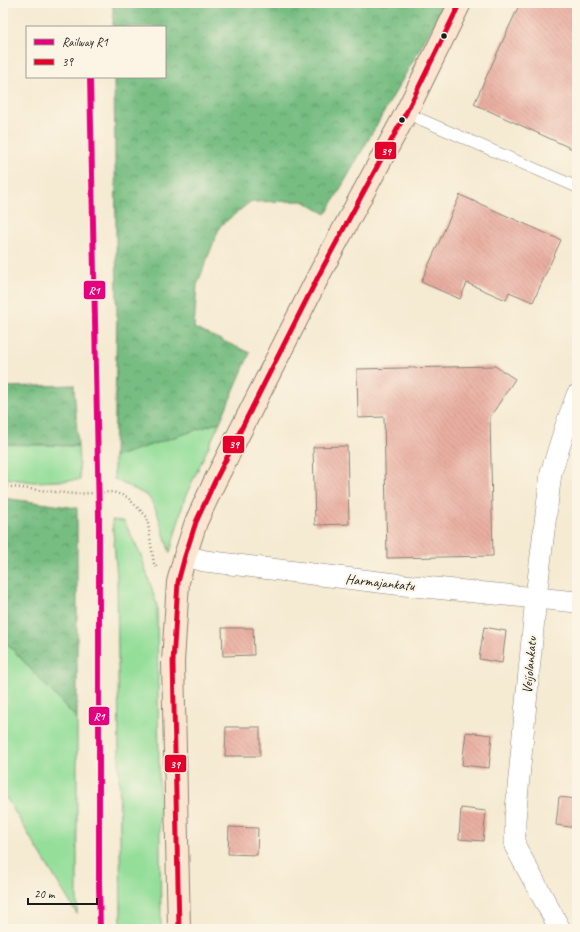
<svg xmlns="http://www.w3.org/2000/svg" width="580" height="932" font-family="Caveat,sans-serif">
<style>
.grass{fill:#94de9a;stroke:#587d5b}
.forest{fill:url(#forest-crowns);stroke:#4a6c4f}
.building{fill:url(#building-back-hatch)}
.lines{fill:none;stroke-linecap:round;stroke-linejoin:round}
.lane-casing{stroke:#888377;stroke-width:12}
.street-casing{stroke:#888377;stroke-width:22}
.secondary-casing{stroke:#888377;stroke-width:24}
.path{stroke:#888377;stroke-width:2.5;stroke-dasharray:1 3;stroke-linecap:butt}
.lane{stroke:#fff;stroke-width:11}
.street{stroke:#fff;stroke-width:21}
.secondary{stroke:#fce5cf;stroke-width:22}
.bus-1-casing{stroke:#fcf5e5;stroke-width:8}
.bus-1{stroke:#e4002b;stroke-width:5}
.rail-1-casing{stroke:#fcf5e5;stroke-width:9}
.rail-1{stroke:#e5007d;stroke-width:6}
.bus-dot{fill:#1c1c1c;stroke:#fcf5e5;stroke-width:1.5}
.labels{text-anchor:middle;stroke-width:4;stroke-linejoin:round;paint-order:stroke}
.street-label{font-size:14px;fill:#1c1c1c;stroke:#fcf5e5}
.line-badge{stroke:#fcf5e5;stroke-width:1.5}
.badge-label{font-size:11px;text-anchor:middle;font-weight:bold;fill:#fff}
</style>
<defs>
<pattern id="forest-crowns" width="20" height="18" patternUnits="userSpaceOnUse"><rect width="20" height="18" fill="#77bd82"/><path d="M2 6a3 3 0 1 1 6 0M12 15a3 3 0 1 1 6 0" fill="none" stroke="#61996a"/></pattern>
<pattern id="building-back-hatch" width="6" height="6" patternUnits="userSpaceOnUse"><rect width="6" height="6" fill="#e9aea1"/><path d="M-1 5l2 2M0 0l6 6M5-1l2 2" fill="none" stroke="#c7958a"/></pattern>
</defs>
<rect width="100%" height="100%" fill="#fcf5e5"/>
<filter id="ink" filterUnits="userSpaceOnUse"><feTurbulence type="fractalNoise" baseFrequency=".025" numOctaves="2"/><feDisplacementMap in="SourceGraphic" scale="8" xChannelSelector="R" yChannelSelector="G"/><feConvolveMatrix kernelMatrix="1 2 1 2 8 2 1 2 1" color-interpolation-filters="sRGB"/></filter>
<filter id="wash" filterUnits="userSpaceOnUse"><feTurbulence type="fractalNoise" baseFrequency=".012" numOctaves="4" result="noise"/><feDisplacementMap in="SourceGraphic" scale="16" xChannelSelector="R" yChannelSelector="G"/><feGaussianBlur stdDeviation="0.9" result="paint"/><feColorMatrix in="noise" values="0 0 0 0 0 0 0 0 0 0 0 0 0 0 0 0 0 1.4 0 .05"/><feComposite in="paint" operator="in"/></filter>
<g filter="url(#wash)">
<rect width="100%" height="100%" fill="#f5ead2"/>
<!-- grass -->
<g class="grass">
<polygon points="220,422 185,497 170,553 157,512 148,496 114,479 114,457"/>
<polygon points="3,444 78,446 80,480 34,482 3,478"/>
<polygon points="112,520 124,521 141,555 157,605 161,929 121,929 117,577"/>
<polygon points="3,639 77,719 77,914 7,799 3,798"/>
</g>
<!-- forest -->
<g class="forest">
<polygon points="113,3 446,3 326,214 303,201 250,202 220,226 197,285 194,328 250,353 220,422 114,457 117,313 114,77 165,77 165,27 113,27"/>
<polygon points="74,385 78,446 3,444 3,387"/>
<polygon points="3,498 77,508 77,719 3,639"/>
</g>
<g id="blocks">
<!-- building -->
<g class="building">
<polygon points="520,3 577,3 577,151 474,104"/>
<polygon points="460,195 561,240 533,302 509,292 506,300 467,283 460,299 421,282"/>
<polygon points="495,366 515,379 490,417 493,556 387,558 384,417 358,418 357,369"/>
<polygon points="347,446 349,524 315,525 313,447"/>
<polygon points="484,627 506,631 502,663 479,659"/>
<polygon points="222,628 253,628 254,655 223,656"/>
<polygon points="226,727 260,727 260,756 225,756"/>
<polygon points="466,732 492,735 489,768 462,765"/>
<polygon points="559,797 577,799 577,828 556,825"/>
<polygon points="461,808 486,811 483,841 459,839"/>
<polygon points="229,827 258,828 257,855 228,854"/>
</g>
</g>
</g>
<g filter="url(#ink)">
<use href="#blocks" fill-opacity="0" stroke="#888377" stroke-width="1"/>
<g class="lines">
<!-- lane casing -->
<g class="lane-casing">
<polyline id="lane" points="406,113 577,187"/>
</g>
<!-- street casing -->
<g class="street-casing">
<g id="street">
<polyline points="185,556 205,561 404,585 577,602"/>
<polyline points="560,929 515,846 515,820 536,597 551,473 567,422 577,395"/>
</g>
</g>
<!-- secondary casing -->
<g class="secondary-casing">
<polyline id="secondary" points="179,929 173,662 178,582 185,556 196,522 214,483 321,271 406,113 460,3"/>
</g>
<!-- path -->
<polyline class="path" points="3,486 74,494 113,492 127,497 147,517 154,564 158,569"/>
<!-- lane -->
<use href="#lane" class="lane"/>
<!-- street -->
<use href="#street" class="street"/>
<!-- secondary -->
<use href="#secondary" class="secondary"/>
<!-- bus-1 casing -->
<g class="bus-1-casing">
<polyline id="bus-1" points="179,929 173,662 178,582 185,556 196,522 214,483 321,271 406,113 460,3"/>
</g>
<!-- bus-1 -->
<use href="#bus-1" class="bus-1"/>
<!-- rail-1 casing -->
<g class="rail-1-casing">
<polyline id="rail-1" points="90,77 99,517 99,883 100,929"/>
</g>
<!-- rail-1 -->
<use href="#rail-1" class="rail-1"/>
</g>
</g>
<!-- markers -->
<g class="bus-dot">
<circle cx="444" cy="36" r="3.5"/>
<circle cx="402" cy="120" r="3.5"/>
</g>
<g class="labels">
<!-- street labels -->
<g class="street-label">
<text transform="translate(380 582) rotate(6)" y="5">Harmajankatu</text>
<text transform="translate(529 665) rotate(-85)" y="5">Veijolankatu</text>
</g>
</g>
<g class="line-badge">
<rect x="374" y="141" width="23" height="19" rx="4" fill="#e4002b"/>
<rect x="83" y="280" width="23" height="20" rx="4" fill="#e5007d"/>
<rect x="222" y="435" width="23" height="19" rx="4" fill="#e4002b"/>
<rect x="88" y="706" width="22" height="20" rx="4" fill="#e5007d"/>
<rect x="164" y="754" width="23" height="19" rx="4" fill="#e4002b"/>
</g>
<g class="badge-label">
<text x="386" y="155">39</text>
<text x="94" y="294">R1</text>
<text x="234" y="448">39</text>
<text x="99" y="720">R1</text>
<text x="175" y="768">39</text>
</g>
<!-- margin -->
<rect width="580" height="932" fill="none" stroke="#fcf5e5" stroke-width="16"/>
<!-- legend -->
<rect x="26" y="26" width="140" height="52" fill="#fcf5e5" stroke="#a29e95"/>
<rect x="34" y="39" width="20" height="6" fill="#e5007d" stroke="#a29e95"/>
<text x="62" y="46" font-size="12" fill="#1c1c1c">Railway R1</text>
<rect x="34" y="59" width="20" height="6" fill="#e4002b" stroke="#a29e95"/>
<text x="62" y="66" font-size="12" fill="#1c1c1c">39</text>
<!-- scale -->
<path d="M28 898v6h69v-6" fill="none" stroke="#1c1c1c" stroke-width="2"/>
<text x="34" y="898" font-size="12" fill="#1c1c1c" stroke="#fcf5e5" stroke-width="3" paint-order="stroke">20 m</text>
</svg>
